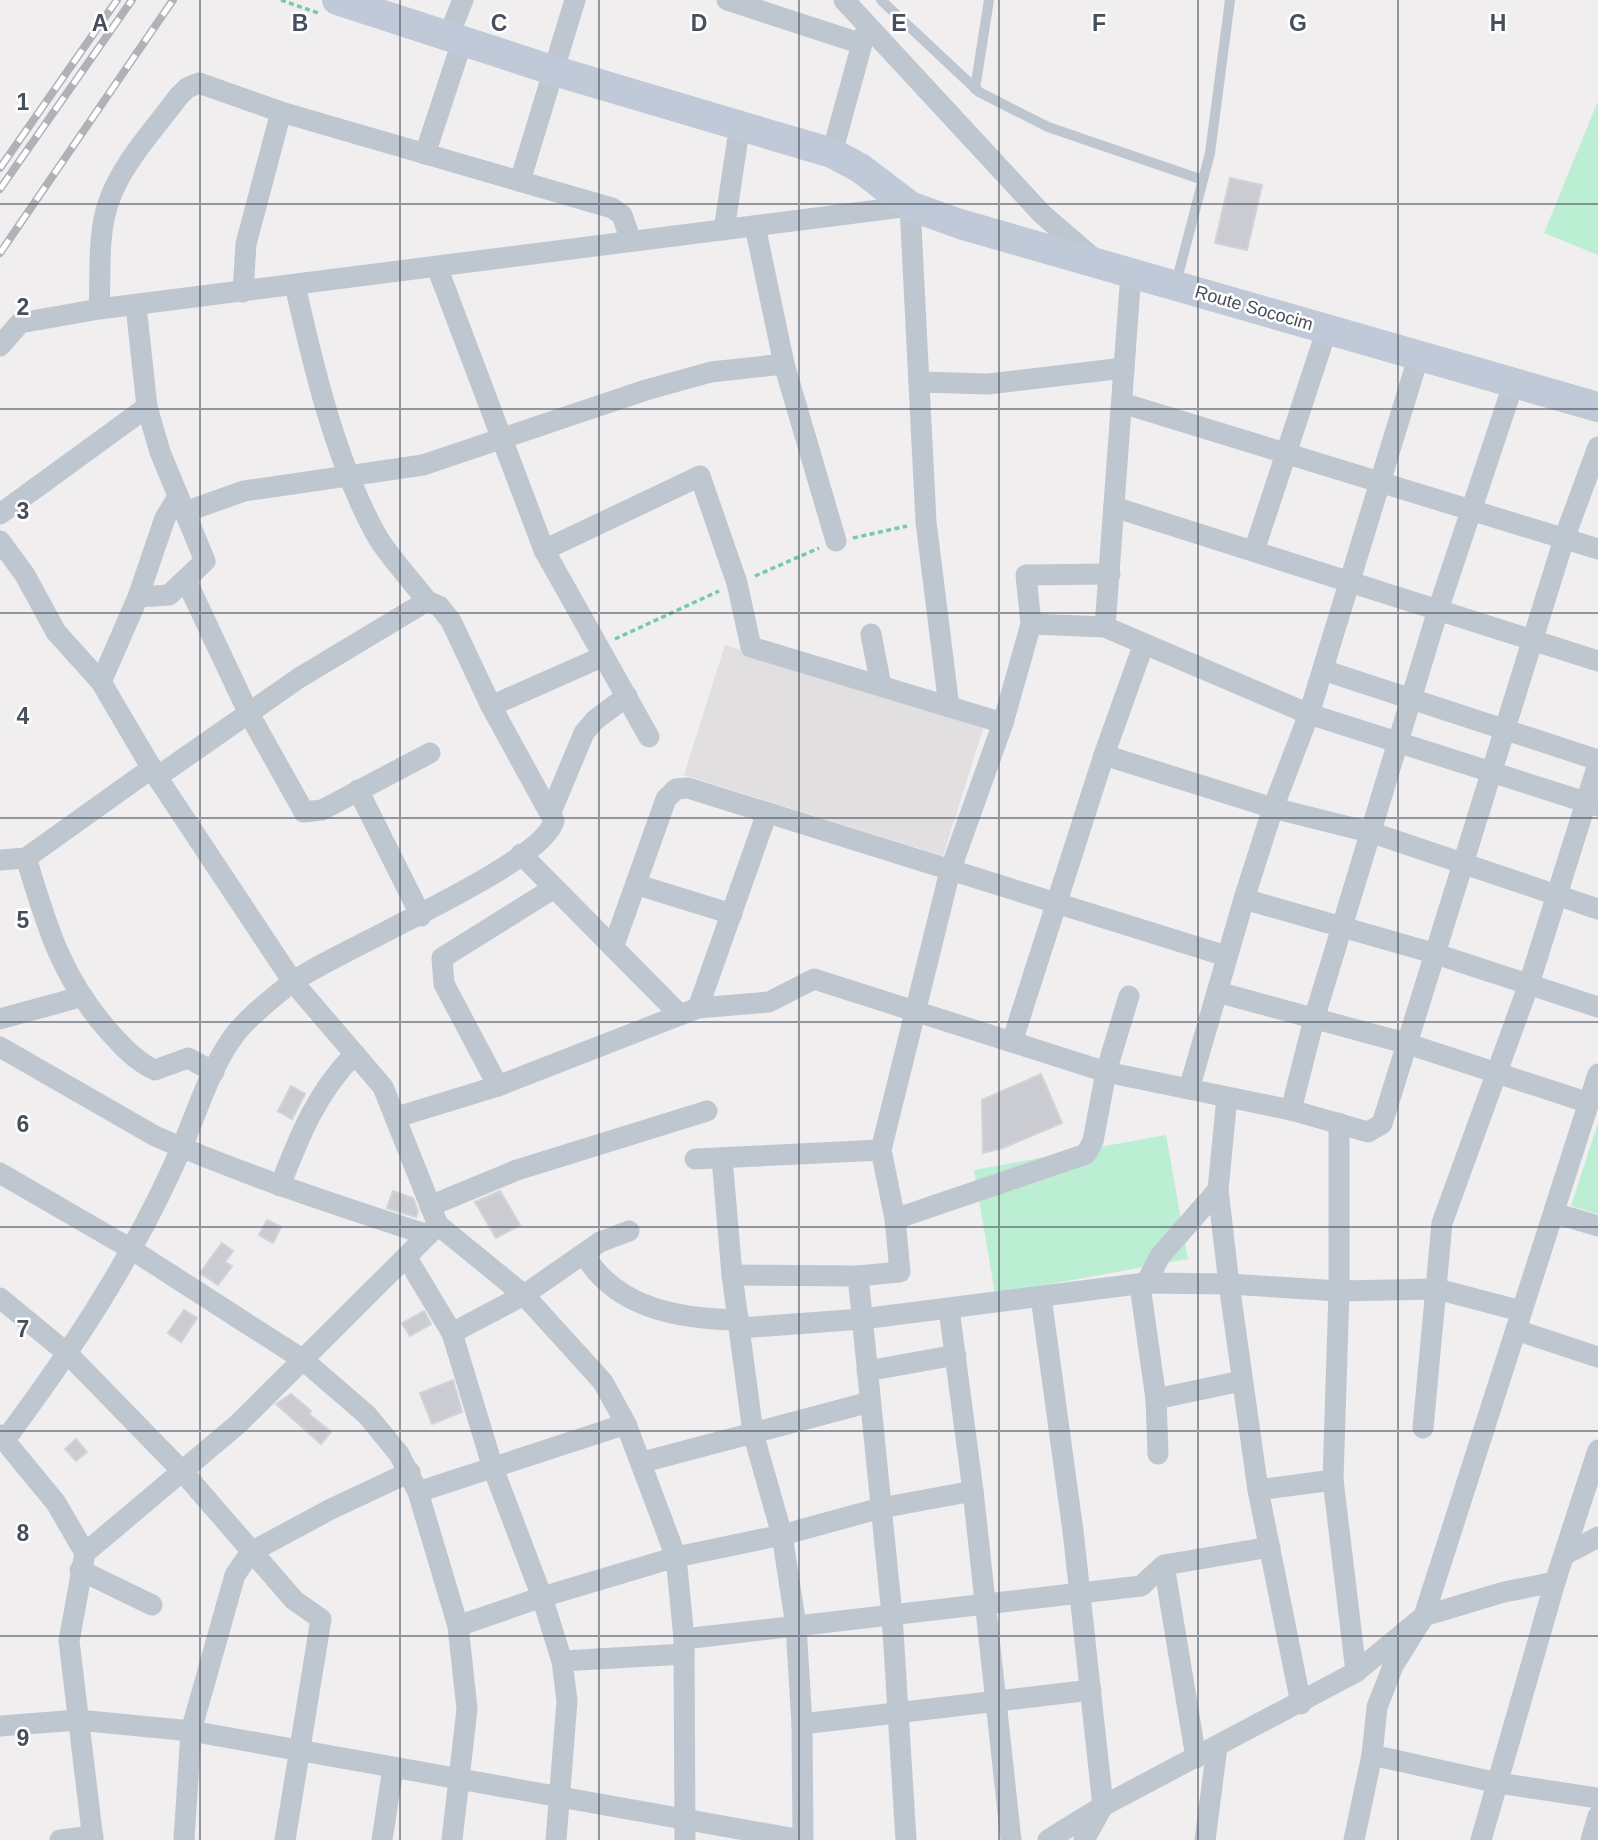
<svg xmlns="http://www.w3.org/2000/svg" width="1598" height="1840" font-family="Helvetica,sans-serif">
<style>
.education{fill:#e1dfe0}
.green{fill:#bceed3}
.building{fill:#cbccd2;stroke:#d2d3d9;stroke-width:2}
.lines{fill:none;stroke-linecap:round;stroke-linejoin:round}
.path{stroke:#75cba8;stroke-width:3.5;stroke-dasharray:5 3.5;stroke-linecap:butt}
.lane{stroke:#bec7d0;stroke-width:10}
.street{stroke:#bec7d0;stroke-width:21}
.secondary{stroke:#c0c9d7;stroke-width:30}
.rail-casing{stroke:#b0b2b8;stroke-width:8}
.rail{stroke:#fff;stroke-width:5;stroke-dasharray:16;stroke-linecap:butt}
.grid{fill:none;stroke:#464f5b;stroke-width:2;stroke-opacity:0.55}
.labels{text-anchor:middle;stroke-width:5;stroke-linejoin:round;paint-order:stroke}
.street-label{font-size:18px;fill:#464f5b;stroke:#fff}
.grid-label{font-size:23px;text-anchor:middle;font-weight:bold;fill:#464f5b;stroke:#fff;stroke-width:5;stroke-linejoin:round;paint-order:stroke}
</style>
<rect width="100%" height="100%" fill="#f0eeee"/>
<!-- education -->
<polygon class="education" points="725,645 984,726 943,856 684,775"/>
<!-- green -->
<g class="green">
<polygon points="1598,101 1598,255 1544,233"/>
<polygon points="1598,1123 1598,1214 1571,1206"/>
<polygon points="1166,1135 1188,1259 995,1294 974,1170"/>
</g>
<!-- building -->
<g class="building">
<polygon points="1230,178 1262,185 1247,250 1215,243"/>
<polygon points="1041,1074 1062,1123 1003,1148 983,1153 982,1100"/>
<polygon points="291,1086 305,1094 292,1119 278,1111"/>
<polygon points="393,1191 413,1198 418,1211 416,1217 387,1208"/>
<polygon points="500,1191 520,1225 496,1238 475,1202"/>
<polygon points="267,1220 281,1227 273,1243 259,1235"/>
<polygon points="222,1243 233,1251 225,1262 232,1266 218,1285 200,1273"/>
<polygon points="184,1310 197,1318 181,1342 168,1333"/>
<polygon points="424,1311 431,1324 410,1336 402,1323"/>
<polygon points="453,1380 462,1412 432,1424 420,1393"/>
<polygon points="291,1394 311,1411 309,1414 331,1432 321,1444 276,1404"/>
<polygon points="76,1439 87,1452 76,1461 65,1449"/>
</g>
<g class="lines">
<!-- path -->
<g class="path">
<polyline points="281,0 318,13"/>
<polyline points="853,538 907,526"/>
<polyline points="755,576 819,548"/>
<polyline points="615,639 719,591"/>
</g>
<!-- lane -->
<g class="lane">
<polyline points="881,0 979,92 1048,127 1203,180"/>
<polyline points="975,89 989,0"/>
<polyline points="1176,283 1210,153 1230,0"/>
</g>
<!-- street -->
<g class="street">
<polyline points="727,0 862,44"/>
<polyline points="844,0 1042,214 1094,259"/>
<polyline points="448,37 463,0"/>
<polyline points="832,153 865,33"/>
<polyline points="425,154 462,42"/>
<polyline points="520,181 575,0"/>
<polyline points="755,226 784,364 836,541"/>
<polyline points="724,230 740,124"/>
<polyline points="437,267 544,550 649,737"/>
<polyline points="243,292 246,244 281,112"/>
<polyline points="136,306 147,407 160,452 205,561 169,595 138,597"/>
<path d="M99 309C101 275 97 233 109 201 122 163 155 129 178 97L187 88 199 83 281 112 612 208 622 215 631 241"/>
<polyline points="0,346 20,323 99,309 910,206 926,522 949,707"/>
<polyline points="919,382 988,384 1124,368"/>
<polyline points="1122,403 1598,549"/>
<polyline points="1114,507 1598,661"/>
<polyline points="185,512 244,491 423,465 646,390 711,372 784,364"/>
<polyline points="0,514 147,407"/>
<polyline points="0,541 25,575 56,632 101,682 157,777 293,982 383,1087 438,1225 524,1295 603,1382 626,1424 676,1557 684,1639 685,1840"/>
<polyline points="544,550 700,476 737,583 751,647 1003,723"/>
<polyline points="1254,551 1327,329"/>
<polyline points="186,580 248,712 304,812 322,810 430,753"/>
<polyline points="1031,624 1105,627 1309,714 1598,806"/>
<polyline points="1105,627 1131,273"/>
<polyline points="871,634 881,686"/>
<polyline points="1323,670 1598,760"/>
<polyline points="101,682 138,597 165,518 178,497"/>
<polyline points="491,706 604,656"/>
<polyline points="1104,755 1273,808 1373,833 1598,909"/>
<polyline points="157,777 299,678 427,601"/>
<polyline points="358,790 421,916"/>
<polyline points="551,812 584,733 595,720 627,696"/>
<polyline points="521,854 680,1015"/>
<path d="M26 858C47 925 59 973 106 1028 120 1044 135 1061 155 1070L188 1058 214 1072"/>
<polyline points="0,860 26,858 152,768"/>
<polyline points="638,885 732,914"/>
<polyline points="1244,899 1433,953 1598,1007"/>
<polyline points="614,945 666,799 676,789 688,788 1226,956"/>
<polyline points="1217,992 1405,1043 1589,1103"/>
<polyline points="698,1008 767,813"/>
<polyline points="0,1019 80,997"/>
<polyline points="1012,1042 1104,755 1143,646"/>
<path d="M0 1047 155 1136C244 1175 336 1205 428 1235"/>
<polyline points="498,1086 444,984 442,958 554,888"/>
<polyline points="1189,1089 1244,899 1273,808 1309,714 1419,355"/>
<polyline points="1227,1097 1218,1190 1229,1284 1258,1490 1301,1704"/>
<polyline points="1291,1110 1314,1019 1438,610 1514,382"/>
<polyline points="397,1117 498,1086 698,1008 769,1002 814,979 1106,1072 1291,1110 1368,1132 1382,1124 1564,539 1598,447"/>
<polyline points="1339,1123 1339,1291 1333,1480 1356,1672"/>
<polyline points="722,1158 732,1275 753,1433 782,1535 796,1626 802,1724 803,1840"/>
<polyline points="695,1159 881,1150"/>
<polyline points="0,1173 131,1249 302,1359 367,1415 399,1454 418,1492 458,1626 467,1709 452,1840"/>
<path d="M280 1186C299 1137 317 1091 355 1054"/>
<polyline points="430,1206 517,1170 707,1111"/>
<polyline points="1554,1213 1598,1226"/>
<polyline points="895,1219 1086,1154 1093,1141 1106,1072 1129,996"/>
<path d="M584 1254C616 1309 680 1319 739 1320"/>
<polyline points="407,1258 452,1333 493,1468 542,1597 562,1661 567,1701 556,1840"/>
<polyline points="732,1275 858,1276 900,1272 895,1219 881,1150 950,871 1003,723 1031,624 1026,575 1110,574"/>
<polyline points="858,1276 892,1615 906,1840"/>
<polyline points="1041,1297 1073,1531 1103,1806 1084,1840"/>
<polyline points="0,1298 68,1354 183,1472 294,1600 321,1619 285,1840"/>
<polyline points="949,1309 973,1491 1011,1840"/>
<polyline points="740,1328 862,1319 1145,1283 1229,1284 1339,1291 1437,1289 1521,1311"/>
<polyline points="1516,1330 1598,1357"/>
<polyline points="452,1333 524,1295 600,1242 629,1231"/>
<polyline points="867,1371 956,1355"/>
<polyline points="1156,1399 1241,1381"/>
<polyline points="1423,1428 1442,1223 1529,984 1598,764"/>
<polyline points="0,1435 56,1503 85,1553"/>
<path d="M5 1440C50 1379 93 1318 130 1251 150 1216 168 1179 184 1142 199 1106 212 1064 236 1033 250 1015 274 997 291 983 336 950 542 866 554 821L491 706 451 621 439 606 427 601C409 577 385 553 372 527 334 454 313 365 295 285"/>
<polyline points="1158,1454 1156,1399 1141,1293 1160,1256 1218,1190"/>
<polyline points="643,1462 870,1402"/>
<polyline points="1258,1490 1333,1480"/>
<polyline points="418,1492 626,1424"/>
<polyline points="1566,1554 1598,1537"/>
<polyline points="1164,1565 1196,1758"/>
<polyline points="80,1570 152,1605"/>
<polyline points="458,1626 542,1597 676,1557 782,1535 881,1508 973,1491"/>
<polyline points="684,1639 1141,1586 1164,1565 1270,1547"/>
<polyline points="562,1661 684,1654"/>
<polyline points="802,1724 1091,1690"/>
<polyline points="0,1726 78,1720 191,1731 801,1840"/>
<polyline points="1372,1755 1498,1783 1598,1798"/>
<polyline points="60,1840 93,1836"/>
<polyline points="93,1840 69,1641 85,1553 238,1424 438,1225"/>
<polyline points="184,1840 191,1731 235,1575 251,1552 331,1509 410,1472"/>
<polyline points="382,1840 393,1768"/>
<polyline points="1048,1840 1103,1806 1356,1672 1424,1616 1504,1592 1555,1582"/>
<polyline points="1205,1840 1217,1747"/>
<polyline points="1354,1840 1372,1755 1377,1707 1393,1666 1424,1616 1598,1074"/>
<polyline points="1481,1840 1555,1582 1598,1450"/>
<polyline points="1591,1840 1598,1816"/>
</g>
<!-- secondary -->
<polyline class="secondary" points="337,0 555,71 832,153 860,168 910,206 960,224 1598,407"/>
<!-- rail casing -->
<g class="rail-casing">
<g id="rail">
<polyline points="0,168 117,0"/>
<polyline points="0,189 132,0"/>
<polyline points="0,253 173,0"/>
</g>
</g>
<!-- rail -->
<use href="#rail" class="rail"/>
</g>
<!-- grid -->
<path class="grid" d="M200 0V1840M400 0V1840M599 0V1840M799 0V1840M999 0V1840M1198 0V1840M1398 0V1840M0 204H1598M0 409H1598M0 613H1598M0 818H1598M0 1022H1598M0 1227H1598M0 1431H1598M0 1636H1598"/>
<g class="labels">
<!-- street labels -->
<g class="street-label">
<text transform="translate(1254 308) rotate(16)" y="6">Route Sococim</text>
</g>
</g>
<g class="grid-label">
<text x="100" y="31">A</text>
<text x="300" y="31">B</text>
<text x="499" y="31">C</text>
<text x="699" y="31">D</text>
<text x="899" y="31">E</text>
<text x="1099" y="31">F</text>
<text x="1298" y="31">G</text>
<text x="1498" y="31">H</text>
<text x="23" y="110">1</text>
<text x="23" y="315">2</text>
<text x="23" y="519">3</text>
<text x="23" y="724">4</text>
<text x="23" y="928">5</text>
<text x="23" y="1132">6</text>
<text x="23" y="1337">7</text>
<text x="23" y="1541">8</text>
<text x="23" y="1746">9</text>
</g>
</svg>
